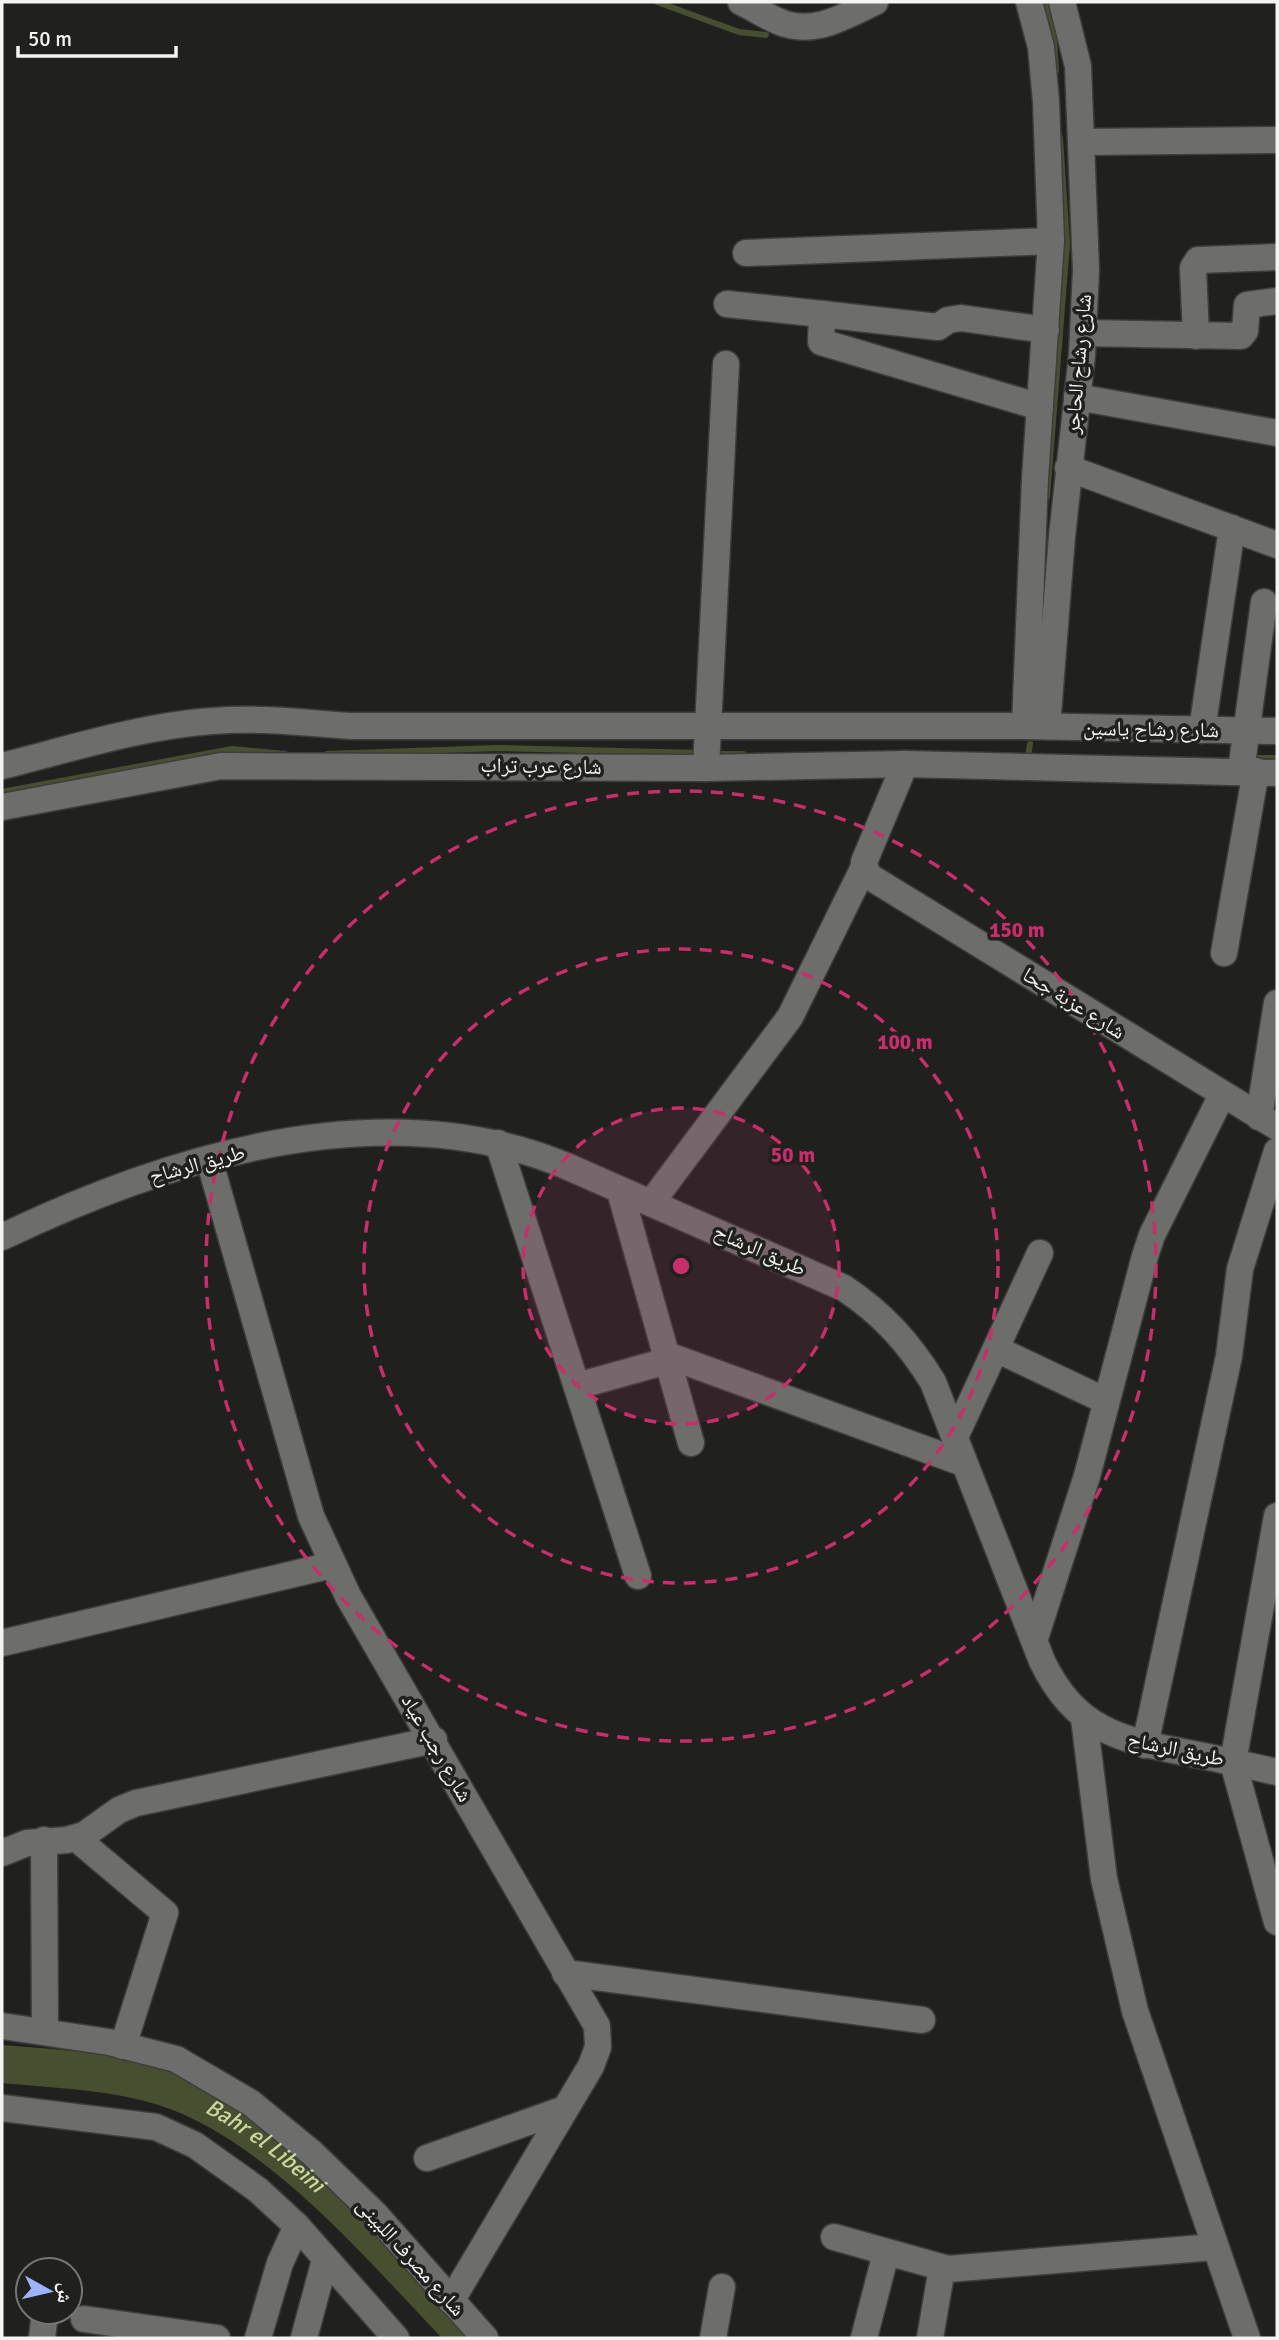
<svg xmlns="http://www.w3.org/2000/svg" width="1279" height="2340" font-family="Signika,'Noto Naskh Arabic',sans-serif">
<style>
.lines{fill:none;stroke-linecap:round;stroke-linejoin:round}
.stream{stroke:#484f31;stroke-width:6}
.river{stroke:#484f31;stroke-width:38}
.minor-casing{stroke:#3d3e3c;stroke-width:29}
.minor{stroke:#6d6e6b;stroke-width:26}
.ring{fill:none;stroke:#c72e6a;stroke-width:3.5;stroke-dasharray:12 9}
.labels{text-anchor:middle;stroke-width:7;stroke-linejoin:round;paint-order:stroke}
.street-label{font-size:21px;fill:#f4f5f3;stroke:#20211f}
.water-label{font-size:23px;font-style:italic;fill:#c8d79d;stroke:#20211f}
.centre{fill:#c72e6a;stroke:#20211f;stroke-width:3.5}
.ring-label{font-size:21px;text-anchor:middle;font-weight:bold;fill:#c72e6a;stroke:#20211f;stroke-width:7;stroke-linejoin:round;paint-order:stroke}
</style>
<rect width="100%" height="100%" fill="#20211f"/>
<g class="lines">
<!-- stream -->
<g class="stream">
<polyline points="657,2 739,32 766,35"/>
<polyline points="1044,2 1053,23 1056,71"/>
<polyline points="1047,497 1067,244 1060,138"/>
<polyline points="327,754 498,748 701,753"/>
<polyline points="712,754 743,754"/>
<polyline points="1028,756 1030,744"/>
<polyline points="1251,758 1277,758"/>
<polyline points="2,792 232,749 285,754"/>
</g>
<!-- river -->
<path class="river" id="s1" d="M2 2064C59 2069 125 2071 179 2092 288 2134 388 2255 468 2338"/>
<!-- minor casing -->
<g class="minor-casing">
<g id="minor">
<path d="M741 2C754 8 767 17 780 22 814 36 845 16 875 2"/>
<polyline points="1082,142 1277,140"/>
<polyline points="746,253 1051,241"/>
<polyline points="727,304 822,314 821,342 1040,407"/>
<polyline points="822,314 938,327 948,320 961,318 1046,330"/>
<polyline points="1084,333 1241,336 1245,331 1247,305 1277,301"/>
<polyline points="1196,336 1193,268 1198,260 1277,257"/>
<polyline points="1077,397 1277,433"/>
<polyline points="1068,468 1277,545"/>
<polyline points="1025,726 1035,479 1051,241 1046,101 1041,47 1029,2"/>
<polyline points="1047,726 1062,536 1082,355 1086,270 1078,66 1062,2"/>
<polyline points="1202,730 1232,528"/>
<polyline points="905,764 864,862 867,875 1277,1127"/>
<path d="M2 766C70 749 141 726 212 721 259 717 305 723 351 726H1025L1277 731"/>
<polyline points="706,768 726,364"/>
<polyline points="1241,771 1264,602"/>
<polyline points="2,807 221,766 706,768 905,764 1277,773"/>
<polyline points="1224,953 1256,771"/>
<polyline points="1259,1117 1277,1003"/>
<polyline points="498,1143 638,1576"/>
<polyline points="209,1159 311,1516 348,1596 597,2026 598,2047 591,2066 451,2301"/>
<polyline points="620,1191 691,1443"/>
<polyline points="651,1203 790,1017 863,869"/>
<path d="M2 1237C171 1156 382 1091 564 1165L844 1288C883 1314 909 1343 933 1382L1042 1661C1076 1732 1122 1740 1193 1754 1221 1759 1249 1766 1277 1772"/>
<polyline points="996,1349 1106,1401"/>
<polyline points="664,1354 963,1463"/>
<polyline points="577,1386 667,1361"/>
<polyline points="955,1437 1040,1253"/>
<polyline points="1277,1516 1233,1762 1277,1922"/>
<polyline points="1035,1638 1087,1476 1145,1256 1152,1235 1222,1095"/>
<polyline points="2,1643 332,1565"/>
<polyline points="1084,1718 1104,1879 1135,2011 1247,2338"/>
<polyline points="1145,1745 1229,1356 1240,1269 1277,1151"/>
<polyline points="76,1838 165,1913 123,2046"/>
<polyline points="44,1840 45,2032"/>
<polyline points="2,1853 27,1843 67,1840 84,1835 119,1810 136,1803 434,1740"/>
<polyline points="565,1973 922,2020"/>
<polyline points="2,2026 109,2042 176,2059 251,2103 312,2153 374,2213 485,2338"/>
<polyline points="2,2108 156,2127 195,2145 258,2190 297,2226 396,2338"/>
<polyline points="427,2158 562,2110"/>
<polyline points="834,2237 948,2269 1214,2247"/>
<polyline points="84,2319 217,2338"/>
<polyline points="42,2338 45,2312"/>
<polyline points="258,2338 280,2263 297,2226"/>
<polyline points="304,2338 325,2260"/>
<polyline points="713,2338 722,2287"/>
<polyline points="864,2338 886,2253"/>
<polyline points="930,2338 942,2268"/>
</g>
</g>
<!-- minor -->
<use href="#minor" class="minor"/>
</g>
<!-- distance rings -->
<circle cx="681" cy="1266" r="158" fill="#c72e6a" fill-opacity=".12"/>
<g class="ring">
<circle cx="681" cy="1266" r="158"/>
<circle cx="681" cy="1266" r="317"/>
<circle cx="681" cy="1266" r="475"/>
</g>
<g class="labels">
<!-- street labels -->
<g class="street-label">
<text transform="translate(1078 364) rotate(-85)" y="7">شارع رشاح الحاجر</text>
<text transform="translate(1151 729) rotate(1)" y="7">شارع رشاح ياسين</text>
<text transform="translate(541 766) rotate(1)" y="7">شارع عرب تراب</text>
<text transform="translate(1074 1003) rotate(32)" y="7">شارع عزبة جحا</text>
<text transform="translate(197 1164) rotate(-15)" y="7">طريق الرشاح</text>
<text transform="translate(760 1250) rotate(24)" y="7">طريق الرشاح</text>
<text transform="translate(437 1748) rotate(60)" y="7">شارع رجب عياد</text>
<text transform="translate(1176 1749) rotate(12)" y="7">طريق الرشاح</text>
<text transform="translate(411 2257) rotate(48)" y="7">شارع مصرف اللبينى</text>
</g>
<!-- water labels -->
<g class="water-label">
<text dy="8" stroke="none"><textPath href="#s1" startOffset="282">Bahr el Libeini</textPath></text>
</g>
</g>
<circle cx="681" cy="1266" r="10" class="centre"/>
<g class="ring-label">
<text x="1017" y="937">150 m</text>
<text x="905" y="1049">100 m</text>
<text x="793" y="1162">50 m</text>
</g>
<!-- border -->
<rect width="1279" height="2340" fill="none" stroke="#f4f5f3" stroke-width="7"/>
<!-- north arrow -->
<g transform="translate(49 2291) rotate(98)"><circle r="33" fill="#20211f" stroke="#757674" stroke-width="2"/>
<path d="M0-5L12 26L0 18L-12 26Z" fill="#9cb4fd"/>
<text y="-10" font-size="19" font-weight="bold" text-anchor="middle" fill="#f4f5f3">ش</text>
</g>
<!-- scale -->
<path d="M18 46v10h158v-10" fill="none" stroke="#f4f5f3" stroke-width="3.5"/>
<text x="28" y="46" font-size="21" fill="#f4f5f3" stroke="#20211f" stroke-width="5" paint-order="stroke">50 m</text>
</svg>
